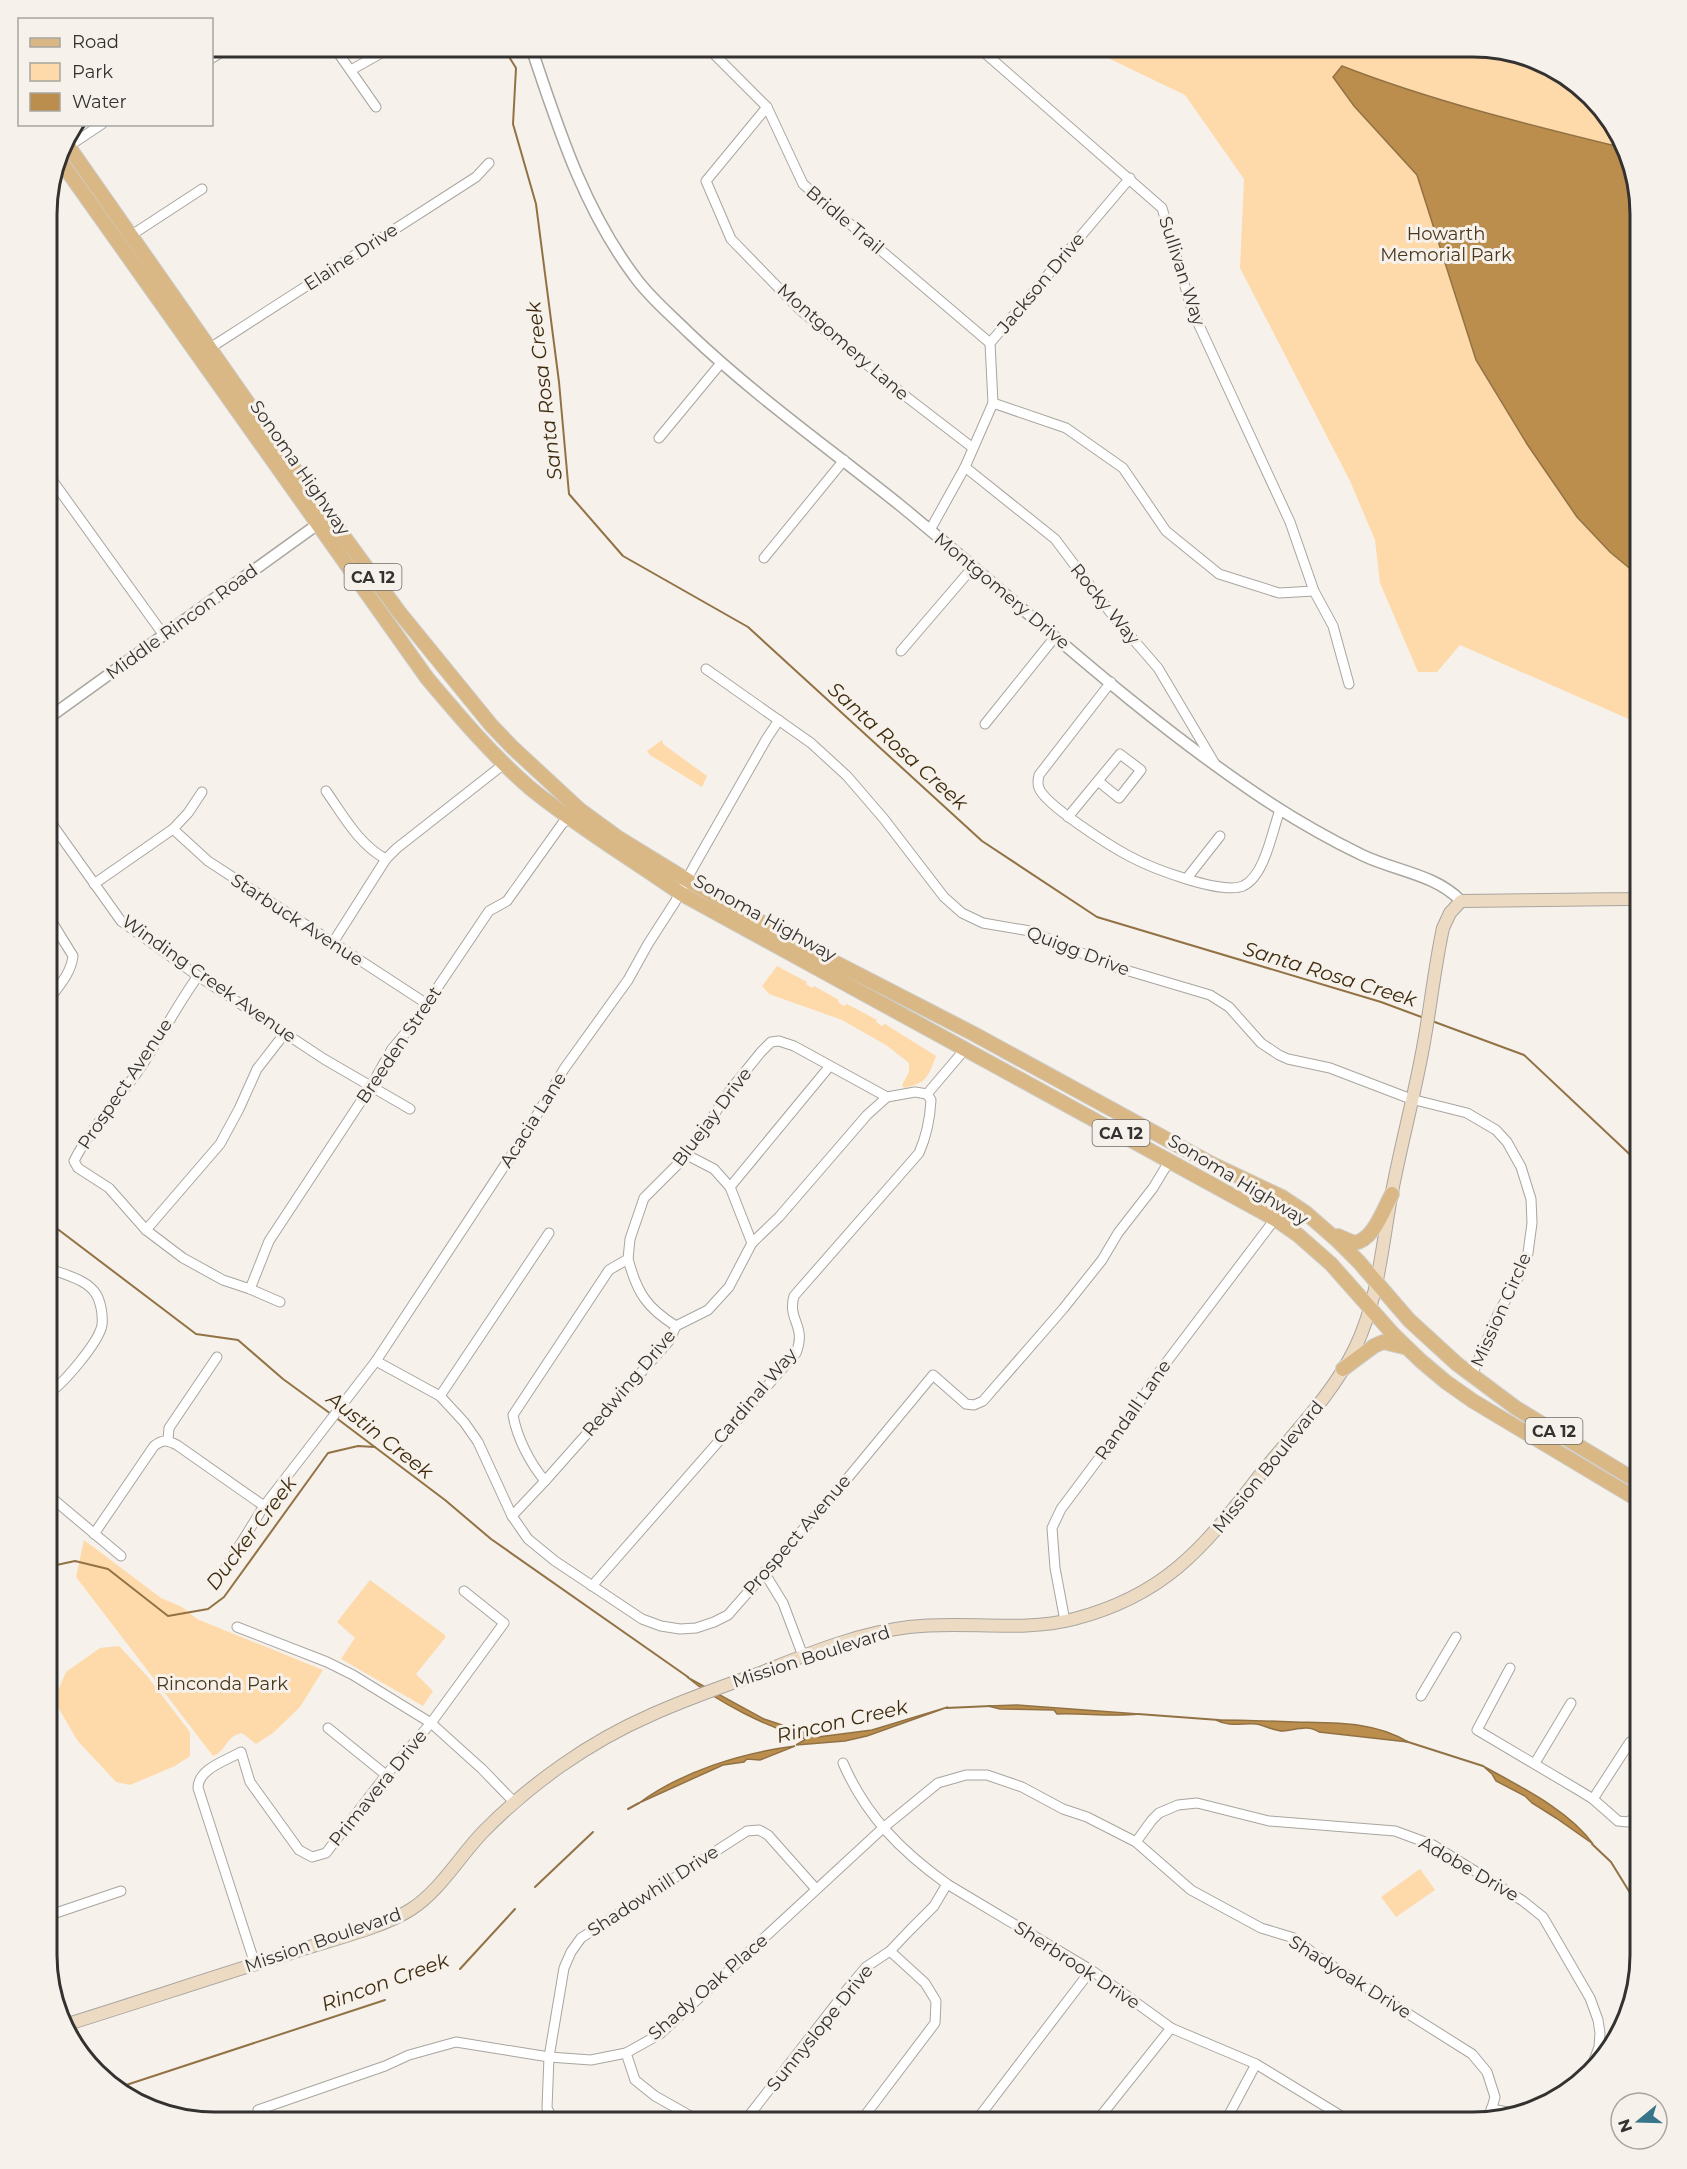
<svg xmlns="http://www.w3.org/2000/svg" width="1687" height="2169" font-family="Montserrat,sans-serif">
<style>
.green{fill:#fedaab}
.water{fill:#bb8e4d;stroke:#927244;stroke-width:1.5}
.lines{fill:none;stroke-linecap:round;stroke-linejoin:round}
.stream{stroke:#927244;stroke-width:2}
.minor-casing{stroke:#a9a59f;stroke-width:11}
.tertiary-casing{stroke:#a9a59f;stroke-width:13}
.secondary-casing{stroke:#a9a59f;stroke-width:14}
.primary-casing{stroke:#cececd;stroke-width:16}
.minor{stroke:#fff;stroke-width:9}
.tertiary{stroke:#fff;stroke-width:10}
.secondary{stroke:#ecdbc2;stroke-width:12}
.primary{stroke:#d9b885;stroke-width:14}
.labels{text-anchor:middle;stroke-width:6;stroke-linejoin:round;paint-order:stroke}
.shield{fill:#f6f1eb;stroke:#6e6b68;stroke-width:1.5}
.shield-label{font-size:16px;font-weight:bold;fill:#343230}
.street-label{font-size:18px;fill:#343230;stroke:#f6f1eb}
.park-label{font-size:18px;fill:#4b371a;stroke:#f6f1eb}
.water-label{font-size:20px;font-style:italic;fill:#3f2c0e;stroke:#f6f1eb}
.rim{fill:none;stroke:#343230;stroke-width:3}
</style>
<rect width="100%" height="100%" fill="#f6f1eb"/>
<!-- green -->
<g class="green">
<polygon points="1085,47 1483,47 1556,69 1612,121 1640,214 1640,724 1460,645 1437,672 1418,672 1380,583 1375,540 1350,481 1240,268 1244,179 1185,95"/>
<polygon points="662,740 663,744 707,776 702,787 650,755 647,751"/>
<path d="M777 966 807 982 806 984 812 988 814 986 839 1000 838 1002 844 1006 847 1004 877 1020 876 1022 882 1026 885 1024 936 1056C928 1077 927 1083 904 1088L902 1085 909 1072V1063L886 1045 842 1020 769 994 762 986Z"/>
<path d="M84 1540 161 1598 182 1607 197 1619 323 1670 300 1707 273 1733 256 1744 242 1733C224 1737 228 1750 213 1756L76 1577Z"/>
<polygon points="370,1580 445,1635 445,1638 416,1674 433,1691 423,1706 341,1659 355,1638 337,1622"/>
<polygon points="119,1646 147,1676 190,1732 190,1756 175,1766 130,1785 116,1782 77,1740 54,1700 66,1672 100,1648"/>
<polygon points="1420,1869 1435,1890 1396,1917 1381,1897"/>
</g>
<!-- water -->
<g class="water">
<path d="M1342 66C1432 101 1526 124 1620 147L1640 214V577L1610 552 1577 517 1527 444 1476 360 1417 175 1354 106 1333 77Z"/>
<path d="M687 1677 764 1719 818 1737 872 1730 948 1707 867 1736 845 1741 796 1745 806 1739C768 1727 718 1703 687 1677Z"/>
<path d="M1017 1705 1139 1714C1112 1717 1084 1713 1057 1714L1054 1710 1000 1709 988 1706Z"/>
<path d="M1216 1720C1243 1720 1269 1721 1295 1722 1333 1723 1375 1721 1408 1742L1319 1732C1307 1724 1296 1730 1283 1731 1274 1731 1264 1725 1256 1724 1242 1723 1229 1727 1216 1720Z"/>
<path d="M795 1746 760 1760 747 1759 744 1762 723 1765 639 1803C683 1771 741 1753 795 1746Z"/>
<path d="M1483 1766C1519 1786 1569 1810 1593 1844L1556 1818 1532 1803 1525 1796 1496 1781 1492 1774Z"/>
</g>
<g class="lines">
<!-- stream -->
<g class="stream">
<polyline points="503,47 516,68 513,124 536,204 559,382 569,494 623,556 748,627 982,841 1097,917 1381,1002 1424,1018"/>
<polyline points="1432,1021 1524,1055 1640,1164"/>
<polyline points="47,1221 196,1334 238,1340 283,1379 331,1414"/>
<polyline points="335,1417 445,1500 491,1539 688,1677"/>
<polyline points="47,1567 75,1561 108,1569 168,1616 208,1609 224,1597 328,1453 358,1446 375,1447"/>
<polyline points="946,1708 991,1706"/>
<polyline points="1138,1714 1219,1720"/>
<polyline points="1405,1741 1483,1766"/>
<polyline points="628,1809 639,1803"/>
<polyline points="1592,1844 1611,1862 1640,1909"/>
<polyline points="535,1887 593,1832"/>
<polyline points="460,1969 515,1909"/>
<polyline points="117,2088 385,2000"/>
</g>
<!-- minor casing -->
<g class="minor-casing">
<g id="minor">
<polyline points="334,47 376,107"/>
<polyline points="707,47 767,107 803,184 990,343"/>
<polyline points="978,47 1162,208 1192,310 1290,522 1314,591 1333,626 1349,684"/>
<polyline points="212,58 230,47"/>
<polyline points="351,70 392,47"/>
<polyline points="767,107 706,181 731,239 800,310 908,398 973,448"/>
<polyline points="69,146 102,124"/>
<polyline points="130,236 202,189"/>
<polyline points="210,348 476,177 489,163"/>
<polyline points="993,403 1066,428 1123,468 1166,531 1219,574 1279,593 1314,591"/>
<polyline points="659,438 721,363"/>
<polyline points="965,467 1055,539 1113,616 1158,668 1215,764"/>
<polyline points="47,473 163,634"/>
<polyline points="930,530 965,467 993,403 990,343 1130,178"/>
<polyline points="764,558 844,460"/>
<polyline points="901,651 973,567"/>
<polyline points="706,669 811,743 847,776 884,819 944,897 962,913 983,923 1030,931 1112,966 1210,995 1229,1007 1261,1043 1279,1055 1288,1059 1330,1068 1411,1099 1467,1113 1496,1130 1507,1142 1521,1167 1531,1199 1532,1223 1528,1253 1519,1276 1498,1314 1472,1375"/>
<path d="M1111 682 1039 775C1038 780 1037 783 1039 788 1045 805 1112 847 1129 856 1151 868 1221 895 1243 886 1265 876 1272 831 1280 810"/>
<polyline points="985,724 1055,637"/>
<path d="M326 791C343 815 359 845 386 859"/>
<polyline points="47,809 54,827 121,921 198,976 324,1059 410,1109"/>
<polyline points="1068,817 1120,754 1141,770 1119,798 1098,781"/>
<polyline points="173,829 208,861 427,1004"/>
<polyline points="1187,878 1220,836"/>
<polyline points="94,884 173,829 188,813 202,792"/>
<polyline points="332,944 386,859 397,848 504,764"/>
<path d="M198 976C177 1005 161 1037 141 1067 119 1099 91 1127 74 1161L78 1168 109 1188 146 1230 183 1258 223 1280 250 1289 280 1302"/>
<path d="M47 1002C58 987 71 974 73 956L47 914"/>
<polyline points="687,1155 714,1169 730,1187 752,1243"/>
<polyline points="730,1187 829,1067"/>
<polyline points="146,1230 220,1144 239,1109 257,1069 285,1033"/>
<path d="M628 1259C637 1293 647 1308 676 1326"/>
<polyline points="250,1289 269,1241 371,1086 392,1049 413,1024 489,911 507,901 562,824 569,818"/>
<polyline points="376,1361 440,1396 464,1422 478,1442 512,1516 528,1539 555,1561 642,1619 661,1626 680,1629 696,1628 714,1622 728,1615 842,1485 933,1375 966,1404 974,1405 983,1401 1063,1309 1102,1260 1118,1233 1153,1188 1170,1160"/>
<path d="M47 1394C62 1386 99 1342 102 1325 103 1316 101 1302 96 1294 86 1278 62 1275 47 1267"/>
<polyline points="440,1396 549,1233"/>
<polyline points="168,1440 169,1428 217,1357"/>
<path d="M545 1481C530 1463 517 1438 513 1415L609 1270 628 1259 630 1239 644 1198 687 1155 731 1089 761 1052 771 1042 779 1041 794 1046 887 1097"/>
<polyline points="47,1494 121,1556"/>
<polyline points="512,1516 545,1481 669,1341 676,1326 708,1310 729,1287 752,1243 779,1217 867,1115 887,1097 915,1092 927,1094"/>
<path d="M94 1534 154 1446C163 1439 167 1440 177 1445L264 1506"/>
<polyline points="225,1569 264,1506 376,1361 528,1130 564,1069 628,980 648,944 675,902 694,866 767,738 779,720"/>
<polyline points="764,1572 783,1603 803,1656"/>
<path d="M592 1586 796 1353C807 1325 787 1321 794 1296L919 1153C927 1135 930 1119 931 1100L927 1094 966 1048"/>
<polyline points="1065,1621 1055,1568 1052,1528 1061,1509 1135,1410 1156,1376 1275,1219"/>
<polyline points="237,1627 327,1662 353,1675 431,1723 482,1769 514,1802"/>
<polyline points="1510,1668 1477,1730 1580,1791 1593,1799 1618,1821 1628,1822 1640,1814"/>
<polyline points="1421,1696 1456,1637"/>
<polyline points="328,1728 386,1775"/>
<path d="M843 1763C866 1816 901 1851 947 1884L1091 1970 1171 2028 1256 2064 1351 2122"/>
<polyline points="1535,1763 1571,1703"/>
<polyline points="1593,1799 1630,1742"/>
<polyline points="1136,1842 1152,1820 1159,1813 1178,1805 1197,1803 1269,1821 1395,1831 1433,1845 1523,1901 1543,1917 1590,1998 1598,2020 1600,2033 1599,2047 1592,2066"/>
<polyline points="47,1916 121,1891"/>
<path d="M255 1964 198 1788C198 1769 225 1761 241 1752L250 1782 299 1850 312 1857 326 1853 386 1775 431 1723 504 1623 464 1591"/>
<polyline points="626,2053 635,2080 655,2096 701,2122"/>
<polyline points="1491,2109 1508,2112"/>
<polyline points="258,2110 385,2066 409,2055 456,2042 549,2057 591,2060 626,2053 660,2034 883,1828 938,1783 966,1775 987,1775 1022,1787 1063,1809 1087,1817 1136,1842 1191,1890 1261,1928 1294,1938 1318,1957 1472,2054 1487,2072 1495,2097 1489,2118"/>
<polyline points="554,2122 547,2108 549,2057 564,1968 571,1952 581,1938 747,1831 759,1830 768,1835 816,1889"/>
<polyline points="744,2122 850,1986 866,1967 890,1951 910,1930 934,1906 947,1884"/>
<polyline points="860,2122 935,2023 936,2001 925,1983 890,1951"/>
<polyline points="975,2122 1091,1970"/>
<polyline points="1096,2122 1171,2028"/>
<polyline points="1225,2122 1256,2064"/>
</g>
</g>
<!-- tertiary casing -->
<g class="tertiary-casing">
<g id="tertiary">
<path d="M531 47C558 127 583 208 635 277 650 298 671 315 689 333 755 396 830 449 901 506 1018 602 1129 708 1255 793 1289 816 1325 837 1362 855 1395 871 1435 874 1461 901"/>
<polyline points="47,719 318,524"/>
</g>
</g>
<!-- secondary casing -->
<g class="secondary-casing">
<path id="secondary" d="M68 2024C142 2001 216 1976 291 1953 326 1941 380 1929 410 1910 440 1891 459 1857 483 1832 530 1784 589 1742 651 1715 686 1699 724 1686 760 1673 808 1654 858 1633 909 1627 964 1620 1019 1633 1074 1619 1163 1596 1202 1550 1256 1480 1289 1437 1331 1398 1355 1348 1378 1301 1382 1247 1391 1197 1400 1149 1413 1101 1422 1053 1430 1012 1434 970 1443 928L1450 913 1461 901 1628 899 1640 898"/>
</g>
<!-- primary casing -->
<g class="primary-casing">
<g id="primary">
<polyline points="64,140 285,456 399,612 491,725 512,747 580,810 617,837 687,880 811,950 974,1034 1210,1163 1282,1197 1306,1213 1338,1241 1359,1262 1409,1320 1457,1364 1516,1408 1640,1483"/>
<path d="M59 159 427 678C459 716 492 755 530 788 578 827 630 858 680 893L1275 1219 1298 1235 1331 1264 1393 1334 1421 1361 1446 1382 1473 1401 1640 1501"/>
<path d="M1338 1236 1354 1243C1374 1240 1383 1210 1392 1194"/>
<polyline points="1343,1369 1374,1346 1383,1342 1404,1347"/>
</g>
</g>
<!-- minor -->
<use href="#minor" class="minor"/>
<!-- tertiary -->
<use href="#tertiary" class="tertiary"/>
<!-- secondary -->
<use href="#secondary" class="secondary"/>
<!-- primary -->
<use href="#primary" class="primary"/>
</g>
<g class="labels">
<!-- shield labels -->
<g class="shield">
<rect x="344.5" y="564" width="57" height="26" rx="4.5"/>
<rect x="1092.5" y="1120" width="57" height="26" rx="4.5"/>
<rect x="1525.5" y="1418" width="57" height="26" rx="4.5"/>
</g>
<g class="shield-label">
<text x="373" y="583">CA 12</text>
<text x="1121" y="1139">CA 12</text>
<text x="1554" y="1437">CA 12</text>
</g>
<!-- street labels -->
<g class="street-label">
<text transform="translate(845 220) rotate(40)" y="6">Bridle Trail</text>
<text transform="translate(351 257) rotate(-33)" y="6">Elaine Drive</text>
<text transform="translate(1182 271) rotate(72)" y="6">Sullivan Way</text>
<text transform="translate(1041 283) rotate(-50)" y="6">Jackson Drive</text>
<text transform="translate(843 342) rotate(41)" y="6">Montgomery Lane</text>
<text transform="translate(300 468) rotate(55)" y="6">Sonoma Highway</text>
<text transform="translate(1002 591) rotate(40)" y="6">Montgomery Drive</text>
<text transform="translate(1105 604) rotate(51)" y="6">Rocky Way</text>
<text transform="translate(182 622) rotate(-36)" y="6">Middle Rincon Road</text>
<text transform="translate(765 918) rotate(29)" y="6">Sonoma Highway</text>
<text transform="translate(297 920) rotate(33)" y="6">Starbuck Avenue</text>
<text transform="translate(1078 951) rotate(21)" y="6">Quigg Drive</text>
<text transform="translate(209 979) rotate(35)" y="6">Winding Creek Avenue</text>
<text transform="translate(399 1045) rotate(-56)" y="6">Breeden Street</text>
<text transform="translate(125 1084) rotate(-56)" y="6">Prospect Avenue</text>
<text transform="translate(712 1117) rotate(-53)" y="6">Bluejay Drive</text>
<text transform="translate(533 1120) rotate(-58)" y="6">Acacia Lane</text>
<text transform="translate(1238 1180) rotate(31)" y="6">Sonoma Highway</text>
<text transform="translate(1501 1310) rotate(-66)" y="6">Mission Circle</text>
<text transform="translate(629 1383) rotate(-50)" y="6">Redwing Drive</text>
<text transform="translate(755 1396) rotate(-50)" y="6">Cardinal Way</text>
<text transform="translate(1133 1410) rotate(-55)" y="6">Randall Lane</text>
<text transform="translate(1268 1467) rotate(-51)" y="6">Mission Boulevard</text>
<text transform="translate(797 1535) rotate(-49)" y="6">Prospect Avenue</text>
<text transform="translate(811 1657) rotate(-18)" y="6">Mission Boulevard</text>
<text transform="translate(378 1788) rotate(-51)" y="6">Primavera Drive</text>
<text transform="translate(1469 1869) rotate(30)" y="6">Adobe Drive</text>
<text transform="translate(653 1891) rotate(-33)" y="6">Shadowhill Drive</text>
<text transform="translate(323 1940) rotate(-19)" y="6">Mission Boulevard</text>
<text transform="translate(1077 1965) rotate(33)" y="6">Sherbrook Drive</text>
<text transform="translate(1350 1977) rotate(32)" y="6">Shadyoak Drive</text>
<text transform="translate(708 1987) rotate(-41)" y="6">Shady Oak Place</text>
<text transform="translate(820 2028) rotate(-51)" y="6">Sunnyslope Drive</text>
</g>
<!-- park labels -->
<g class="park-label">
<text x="1446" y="240">Howarth<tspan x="1446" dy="21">Memorial Park</tspan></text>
<text x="222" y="1690">Rinconda Park</text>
</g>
<!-- water labels -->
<g class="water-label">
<text transform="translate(544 391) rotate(-97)" y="7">Santa Rosa Creek</text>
<text transform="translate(898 746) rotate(42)" y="7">Santa Rosa Creek</text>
<text transform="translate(1330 974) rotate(17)" y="7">Santa Rosa Creek</text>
<text transform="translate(380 1435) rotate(38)" y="7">Austin Creek</text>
<text transform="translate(251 1533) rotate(-53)" y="7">Ducker Creek</text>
<text transform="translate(842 1721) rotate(-13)" y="7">Rincon Creek</text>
<text transform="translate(385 1982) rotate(-20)" y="7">Rincon Creek</text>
</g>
</g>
<!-- crop -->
<path d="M0 0H1687V2169H0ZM214 57H1473A157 157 0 0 1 1630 214V1955A157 157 0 0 1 1473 2112H214A157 157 0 0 1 57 1955V214A157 157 0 0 1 214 57Z" fill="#f6f1eb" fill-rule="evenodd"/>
<path class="rim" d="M214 57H1473A157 157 0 0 1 1630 214V1955A157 157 0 0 1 1473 2112H214A157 157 0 0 1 57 1955V214A157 157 0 0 1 214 57Z"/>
<!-- legend -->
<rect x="18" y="18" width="195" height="108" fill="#f6f1eb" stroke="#a8a5a0" stroke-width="1.5"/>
<rect x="30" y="38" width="30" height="9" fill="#d9b885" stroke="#a8a5a0" stroke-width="1.5"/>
<text x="72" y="48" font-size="18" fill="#343230">Road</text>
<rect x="30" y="63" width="30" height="18" fill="#fedaab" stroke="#a8a5a0" stroke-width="1.5"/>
<text x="72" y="78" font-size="18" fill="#343230">Park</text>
<rect x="30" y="93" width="30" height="18" fill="#bb8e4d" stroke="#a8a5a0" stroke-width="1.5"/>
<text x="72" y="108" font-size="18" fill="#343230">Water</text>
<!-- north arrow -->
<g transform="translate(1639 2121) rotate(251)"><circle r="28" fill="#f6f1eb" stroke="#a8a5a0" stroke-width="1.5"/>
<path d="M0-4.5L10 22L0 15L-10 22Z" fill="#38758b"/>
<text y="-9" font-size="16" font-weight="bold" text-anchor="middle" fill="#343230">N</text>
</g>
</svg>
